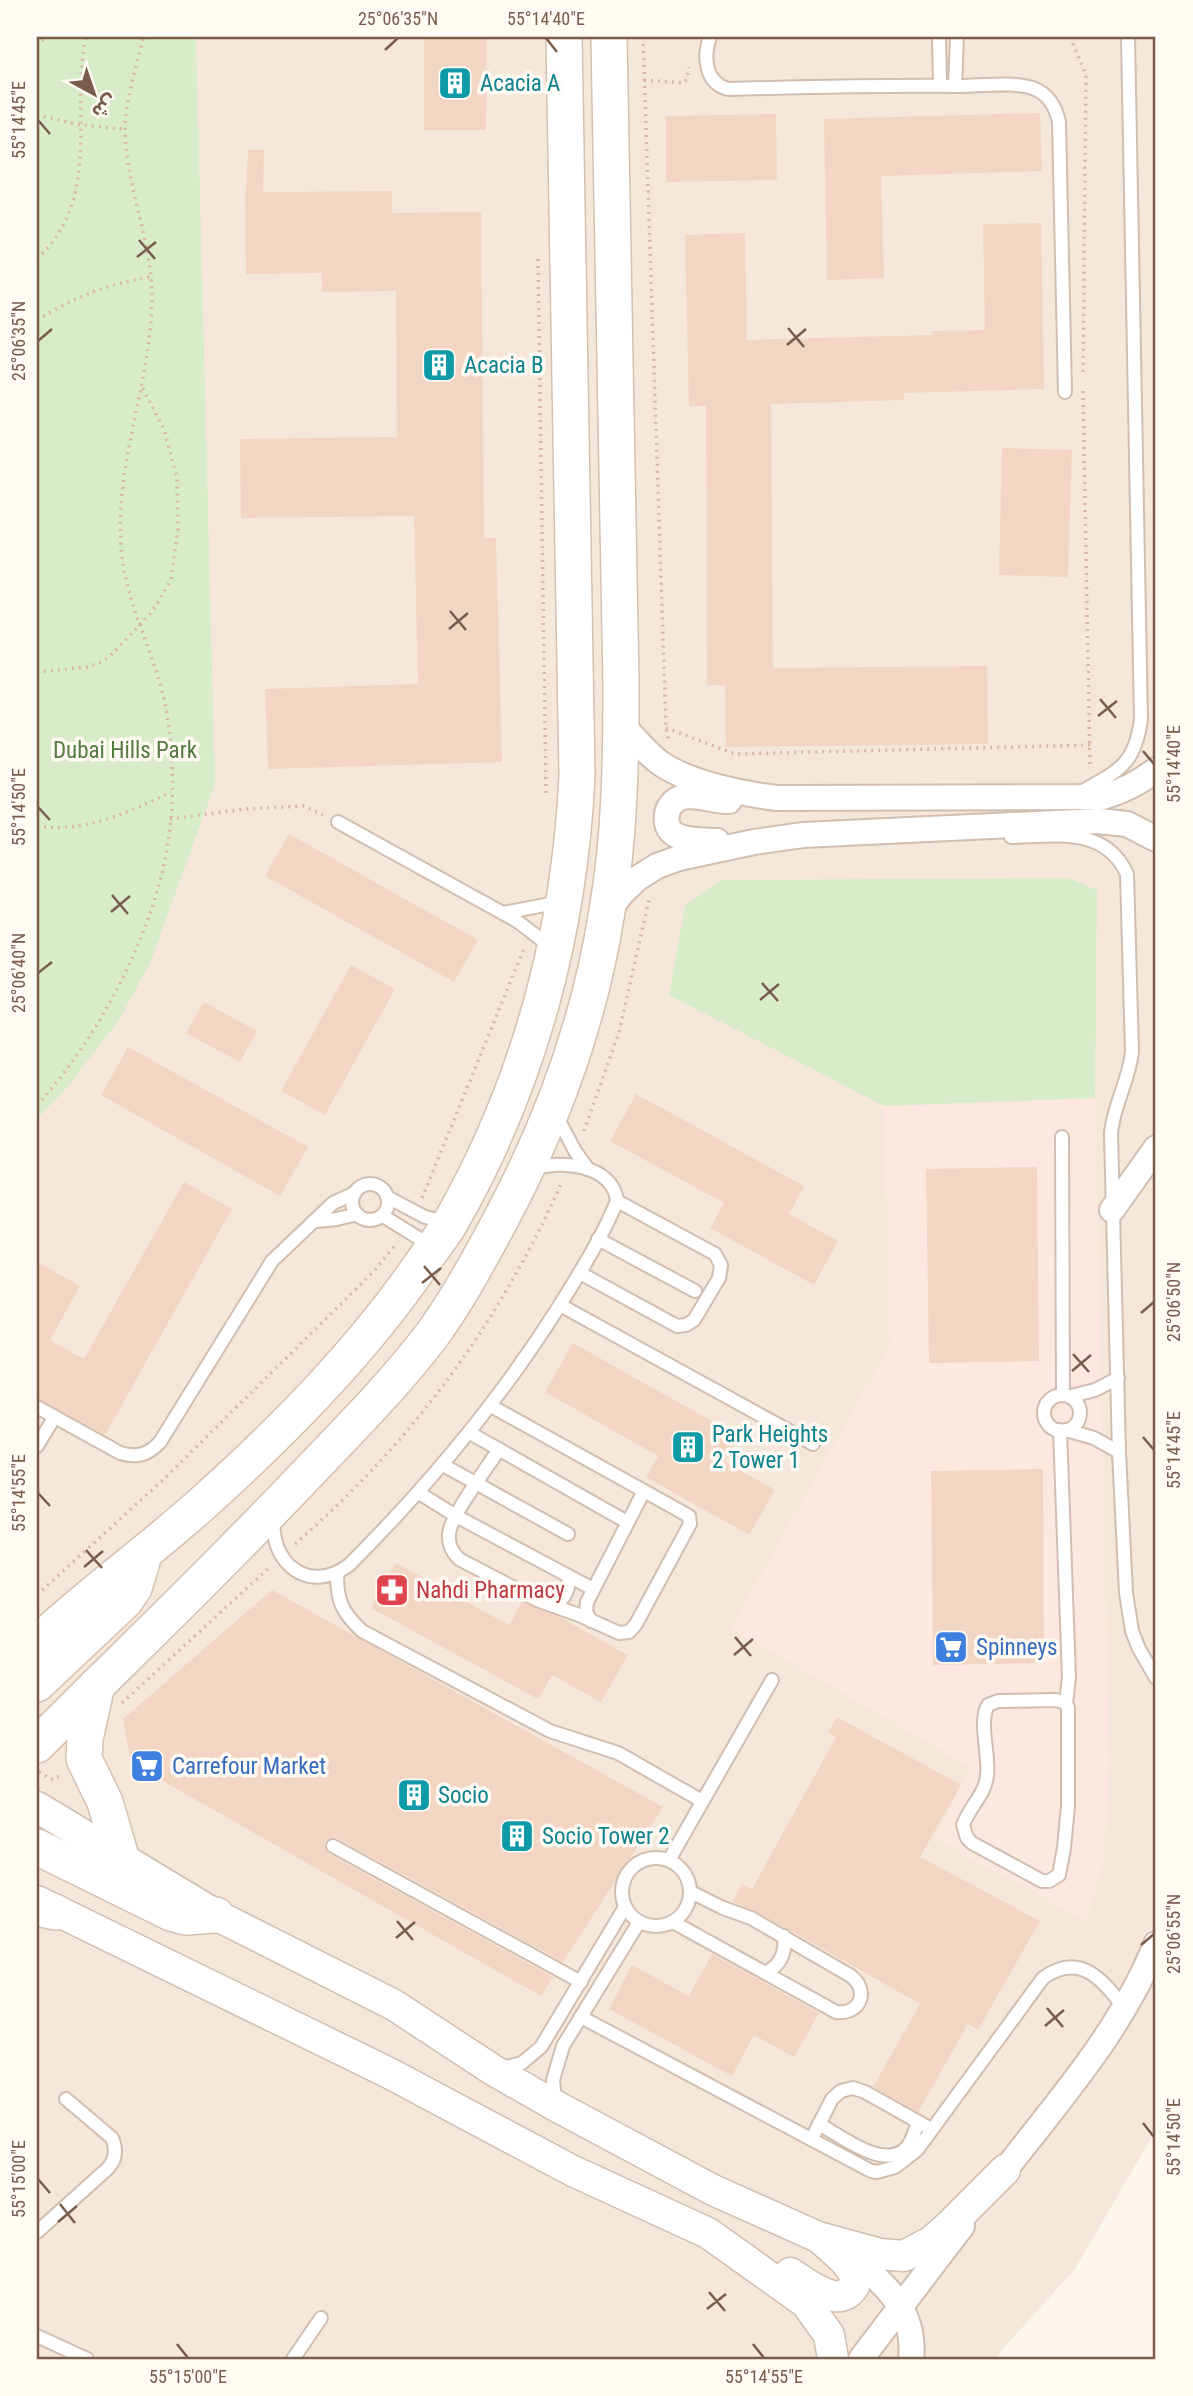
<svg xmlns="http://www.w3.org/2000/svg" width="1193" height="2396" font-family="'Roboto Condensed','Noto Sans Arabic',sans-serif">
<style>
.residential{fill:#f5e8da}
.commercial{fill:#fde8e0}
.green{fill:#d8ecc9}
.building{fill:#f3d5c3}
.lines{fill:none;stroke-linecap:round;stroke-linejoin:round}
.service-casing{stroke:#d1beb0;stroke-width:16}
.minor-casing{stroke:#d1beb0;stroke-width:28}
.tertiary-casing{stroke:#d1beb0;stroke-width:33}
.secondary-casing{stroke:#d6c0b0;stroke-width:38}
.path{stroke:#d9b8a5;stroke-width:3.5;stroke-dasharray:2 5;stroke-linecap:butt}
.service{stroke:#fff;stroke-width:12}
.minor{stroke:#fff;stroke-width:24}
.tertiary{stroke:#fff;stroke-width:30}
.secondary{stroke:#fff;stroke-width:35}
.ticks{fill:none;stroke:#7a5c4d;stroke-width:2.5}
.labels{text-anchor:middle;stroke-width:7;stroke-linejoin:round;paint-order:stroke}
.culture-label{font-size:23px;fill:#0d838f;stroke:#fffaf3;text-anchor:start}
.park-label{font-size:23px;fill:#537a41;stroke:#fffaf3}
.health-label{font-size:23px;fill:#be3a42;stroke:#fffaf3;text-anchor:start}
.shop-label{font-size:23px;fill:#366cbe;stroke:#fffaf3;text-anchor:start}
.neatline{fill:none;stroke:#7a5c4d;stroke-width:2.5}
.ticks-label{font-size:18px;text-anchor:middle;fill:#7a5c4d}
</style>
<rect width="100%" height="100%" fill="#fdf6ec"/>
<!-- residential -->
<polygon class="residential" points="37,37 1156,37 1156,2130 1075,2269 994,2359 37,2359"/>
<!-- commercial -->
<polygon class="commercial" points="1095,1098 1109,1761 1107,1816 1102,1866 1086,1921 935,1838 970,1767 731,1628 890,1345 884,1106"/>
<!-- green -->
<g class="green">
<polygon points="37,37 196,37 215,784 150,963 119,1020 65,1090 37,1118"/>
<polygon points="1068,878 1097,890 1095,1098 884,1106 669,995 685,906 721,880"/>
</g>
<!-- building -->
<g class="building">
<polygon points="424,37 487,37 486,130 424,130"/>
<polygon points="1040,113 1042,171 881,176 884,278 827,280 824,119"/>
<polygon points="776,114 777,180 666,182 666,116"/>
<polygon points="248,150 264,150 263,192 392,191 392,213 481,212 484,538 496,538 502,762 268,769 265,689 418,684 414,516 241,518 240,439 397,437 396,291 322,292 322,273 246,274 245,193 246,192"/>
<polygon points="1041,223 1044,389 904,393 904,400 771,404 773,668 987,666 988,744 726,747 725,685 707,685 706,406 689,406 685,235 745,233 747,340 932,335 932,331 985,330 983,224"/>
<polygon points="1002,448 1072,450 1068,577 999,575"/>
<polygon points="289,834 478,940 454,982 265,876"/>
<polygon points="351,965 395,989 325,1115 281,1091"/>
<polygon points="204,1002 257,1031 240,1062 186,1033"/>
<polygon points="128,1047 308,1147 280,1196 101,1095"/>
<polygon points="636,1094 804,1186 789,1214 838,1241 814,1285 710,1228 724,1203 610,1141"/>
<polygon points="1037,1167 1039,1361 929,1363 926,1169"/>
<polygon points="184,1182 232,1209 105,1435 37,1398 37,1262 80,1286 50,1340 84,1359"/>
<polygon points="573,1343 740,1437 725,1462 775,1490 749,1535 646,1477 658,1456 545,1392"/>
<polygon points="1043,1469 1044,1663 933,1665 931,1471"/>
<polygon points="396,1563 509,1625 522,1602 561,1618 628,1655 601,1702 552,1675 538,1699 371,1608"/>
<polygon points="272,1590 663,1807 563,1962 337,1838 332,1837 326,1841 324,1847 329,1854 553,1977 541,1996 131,1763 123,1719"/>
<polygon points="837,1717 961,1785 920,1857 1040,1921 978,2030 968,2024 918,2112 873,2087 920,2004 788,1929 733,1901 742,1884 752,1889 836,1737 828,1732"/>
<polygon points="712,1954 819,2013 794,2057 754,2035 732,2076 609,2009 632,1965 689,1996"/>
</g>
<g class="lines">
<!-- service casing -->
<g class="service-casing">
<g id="service">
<path d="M710 37C703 57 705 83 728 89 805 87 883 85 960 86 980 86 1017 81 1035 89 1049 95 1056 108 1059 122L1065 392"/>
<polyline points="939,37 940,85"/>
<polyline points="955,86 957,37"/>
<path d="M1081 792C1119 770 1134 766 1141 720L1128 37"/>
<polyline points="338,822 517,921 551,947"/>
<path d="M1011 837C1056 836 1105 826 1127 874L1132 1052C1129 1080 1114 1104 1111 1133L1119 1452 1126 1593 1132 1631 1139 1649 1156 1678"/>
<polyline points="503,913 550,904 560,899"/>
<polyline points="556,1115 575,1151 588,1169"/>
<polyline points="1062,1137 1063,1395"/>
<circle cx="370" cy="1202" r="18"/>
<polyline points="389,1198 425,1217 446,1222"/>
<polyline points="383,1216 433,1247"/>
<polyline points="317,1221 337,1219 357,1214"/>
<polyline points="598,1239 695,1291"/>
<polyline points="580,1273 677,1326 686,1325 694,1320 719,1278 721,1265 715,1254 617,1201"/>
<polyline points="560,1305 813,1444"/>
<circle cx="1062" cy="1413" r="18"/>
<polyline points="1071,1396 1095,1390 1118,1378"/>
<path d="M491 1406 689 1516 690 1524 636 1624 629 1632 619 1633 579 1615 537 1600 459 1559C452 1552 448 1545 449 1534 450 1516 488 1467 499 1449"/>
<path d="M37 1407 120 1453C137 1458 148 1455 160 1442L272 1261 333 1203 355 1193"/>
<polyline points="1060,1430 1069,1677 1066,1703"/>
<polyline points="1066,1430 1094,1438 1119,1452"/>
<polyline points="470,1433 627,1522"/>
<polyline points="37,1446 54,1418"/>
<polyline points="443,1465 568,1534"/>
<polyline points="419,1493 456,1516 593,1589"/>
<path d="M274 1518C269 1563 309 1595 349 1565 428 1486 498 1403 558 1308 579 1274 602 1238 617 1201 613 1165 561 1159 533 1169"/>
<path d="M337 1574C337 1602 342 1612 362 1631L550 1731 618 1753 702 1801"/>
<path d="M554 1606C566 1598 570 1589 568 1576"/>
<polyline points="591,1621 586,1612 587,1602 644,1491"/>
<path d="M1056 1700 1066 1703 1068 1708V1806L1064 1848 1059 1875 1049 1881H1042L972 1843 967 1838 963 1825C969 1807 985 1795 987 1776 990 1756 978 1722 988 1705L998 1701Z"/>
<polyline points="333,1846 581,1982"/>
<circle cx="656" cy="1892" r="34"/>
<polyline points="669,1860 772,1680"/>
<path d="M673 1922 836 2012C860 2015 870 1991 851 1976L751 1918 723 1908 691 1892"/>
<path d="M765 1973C780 1966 786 1953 784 1936"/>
<path d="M581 2017 871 2171 877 2172 895 2167 917 2150 1043 1978C1080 1951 1103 1980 1125 2009"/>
<polyline points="497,2069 522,2063 541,2047 625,1907"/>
<polyline points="555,2102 553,2080 563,2046 639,1922"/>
<path d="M819 2124C841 2136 886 2172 907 2147 913 2140 915 2130 918 2122"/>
<polyline points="812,2138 832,2099 841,2091 853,2088 865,2092 931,2129"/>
<path d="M37 2232 106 2170C116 2161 117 2150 112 2138L66 2099"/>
<polyline points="37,2336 87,2359"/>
<polyline points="293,2359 321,2318"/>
</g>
</g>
<!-- minor casing -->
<g class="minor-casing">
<g id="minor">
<path d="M621 723C634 738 647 754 663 765 693 784 743 794 777 798L1103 797C1124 791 1139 783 1156 770"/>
<path d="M717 841C699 840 662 843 667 814 668 807 673 801 680 798 694 792 714 802 729 801"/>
<polyline points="608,912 622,893 638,878 657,866 679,858 754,842 803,835 1098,821 1127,824 1156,839"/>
<polyline points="1112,1210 1156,1148"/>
<path d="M995 2183C1053 2107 1120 2034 1156 1944"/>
<path d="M842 2252C880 2277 917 2309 911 2359"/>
<polyline points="861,2359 962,2226"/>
</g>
</g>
<!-- tertiary casing -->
<g class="tertiary-casing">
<g id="tertiary">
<polyline points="37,1807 216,1915 394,2005 493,2070 556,2106 713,2190 818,2237 880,2254 904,2256 932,2241 950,2225 1005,2170"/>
<polyline points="37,1901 389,2073 573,2171 708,2233 806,2303 829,2335 833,2359"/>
<path d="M790 2273C803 2281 819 2294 834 2296 840 2297 844 2296 849 2292 869 2275 835 2253 823 2241"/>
</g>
</g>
<!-- secondary casing -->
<g class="secondary-casing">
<g id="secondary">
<path d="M37 1643C90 1593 150 1551 204 1502 284 1430 362 1351 423 1262 433 1247 445 1233 453 1218 530 1082 570 930 577 775L564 37"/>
<polyline points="37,1684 125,1601 134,1588 142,1562"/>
<polyline points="97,1685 85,1739 84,1759 105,1802 121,1857"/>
<path d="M37 1745C126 1656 218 1568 305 1476 349 1430 393 1386 432 1335 458 1299 479 1260 500 1221 552 1124 590 1020 607 911 620 836 621 760 621 684L609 37"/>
<polyline points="37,1847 171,1913 185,1917 216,1915"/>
<polyline points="37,1908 55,1912"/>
</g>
</g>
<!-- path -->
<g class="path">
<polyline points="643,37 666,728 669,741"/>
<polyline points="1070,37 1086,75 1083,376"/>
<polyline points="37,46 45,37"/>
<polyline points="644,80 683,83 687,79 689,67"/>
<polyline points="37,115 81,125 124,129"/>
<path d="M37 259C103 197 70 114 86 37"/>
<polyline points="538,259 546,794"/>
<path d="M37 320C75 297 106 284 151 277"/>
<polyline points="1083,391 1090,766 1093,767"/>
<polyline points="37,672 87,667 99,663 110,656 152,612 171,580 178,529 177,477 164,429 142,387"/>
<polyline points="666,728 735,754 1091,745"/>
<polyline points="170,819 245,809 304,806 323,815"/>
<path d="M37 826C86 833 127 813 171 792"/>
<path d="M37 1105C99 1038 157 928 169 836 175 794 173 750 166 708 155 652 125 604 121 546 115 463 150 385 152 302 153 241 126 189 125 130 125 99 137 68 143 37"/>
<polyline points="584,1131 619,1032 649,900"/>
<polyline points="422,1198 525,946"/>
<path d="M295 1544C413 1441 498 1325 562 1182"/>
<polyline points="37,1595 165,1478 374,1271 397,1243"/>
<polyline points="122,1703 271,1566"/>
<polyline points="39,1772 53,1780 62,1774"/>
</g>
<!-- service -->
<use href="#service" class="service"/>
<!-- minor -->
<use href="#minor" class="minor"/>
<!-- tertiary -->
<use href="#tertiary" class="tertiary"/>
<!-- secondary -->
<use href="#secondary" class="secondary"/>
</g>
<!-- ticks -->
<path class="ticks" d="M546 38 557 52M385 50 398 38M38 120 50 134M139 240 155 259M137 257 156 242M788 328 804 347M38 341 52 329M787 345 806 329M450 611 466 630M449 629 468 613M1100 699 1116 718M1098 716 1117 701M1143 751 1154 764M38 807 50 820M112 895 128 914M111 912 130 896M38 973 52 962M762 983 778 1001M760 1000 779 984M424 1266 440 1285M422 1283 441 1268M1141 1313 1154 1302M1073 1354 1089 1372M1072 1371 1091 1355M1143 1437 1154 1450M38 1493 50 1506M86 1550 102 1568M84 1567 103 1551M735 1637 751 1656M734 1655 753 1639M397 1921 413 1940M396 1938 415 1922M1141 1945 1154 1934M1047 2008 1063 2027M1045 2026 1064 2010M1143 2123 1154 2137M38 2179 50 2193M60 2204 75 2223M58 2222 77 2206M709 2292 725 2311M707 2309 726 2294M177 2344 188 2358M753 2344 764 2358"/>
<!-- icons -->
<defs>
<g id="building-square" transform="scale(1.75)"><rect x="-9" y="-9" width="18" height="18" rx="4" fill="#0f9aa8" stroke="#fffaf3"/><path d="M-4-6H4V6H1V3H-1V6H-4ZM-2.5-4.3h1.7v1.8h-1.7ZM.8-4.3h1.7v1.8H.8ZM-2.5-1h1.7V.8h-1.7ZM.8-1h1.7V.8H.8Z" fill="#fff"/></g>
<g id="pharmacy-square" transform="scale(1.75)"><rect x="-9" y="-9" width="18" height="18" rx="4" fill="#e0444e" stroke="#fffaf3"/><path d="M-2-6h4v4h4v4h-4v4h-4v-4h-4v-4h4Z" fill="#fff"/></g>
<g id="supermarket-square" transform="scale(1.75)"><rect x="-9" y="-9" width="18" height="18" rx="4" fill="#3f7fe0" stroke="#fffaf3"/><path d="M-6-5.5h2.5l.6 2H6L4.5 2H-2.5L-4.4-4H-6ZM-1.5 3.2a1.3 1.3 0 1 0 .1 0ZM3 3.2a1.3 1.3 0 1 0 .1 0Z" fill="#fff"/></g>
</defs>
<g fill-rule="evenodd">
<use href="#building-square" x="455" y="83"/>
<use href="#building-square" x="439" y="365"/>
<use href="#building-square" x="688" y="1447"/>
<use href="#pharmacy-square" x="392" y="1590"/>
<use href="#supermarket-square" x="951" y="1647"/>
<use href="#supermarket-square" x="147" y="1766"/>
<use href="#building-square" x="414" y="1795"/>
<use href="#building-square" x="517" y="1836"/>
</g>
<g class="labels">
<!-- culture labels -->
<g class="culture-label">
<text x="480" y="91">Acacia A</text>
<text x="464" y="373">Acacia B</text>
<text x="712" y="1442">Park Heights<tspan x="712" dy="26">2 Tower 1</tspan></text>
<text x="438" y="1803">Socio</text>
<text x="542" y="1844">Socio Tower 2</text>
</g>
<!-- park labels -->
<g class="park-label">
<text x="125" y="758">Dubai Hills Park</text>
</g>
<!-- health labels -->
<g class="health-label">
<text x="416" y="1598">Nahdi Pharmacy</text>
</g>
<!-- shop labels -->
<g class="shop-label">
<text x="976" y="1655">Spinneys</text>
<text x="172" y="1774">Carrefour Market</text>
</g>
</g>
<!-- border -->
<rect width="1193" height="2396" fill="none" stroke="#fffaf3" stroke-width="77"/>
<!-- north arrow -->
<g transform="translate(94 94) rotate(140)" stroke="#fffaf3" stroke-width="5" paint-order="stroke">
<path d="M0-5L12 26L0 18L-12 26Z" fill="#7a5c4d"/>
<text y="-10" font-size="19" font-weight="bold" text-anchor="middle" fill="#7a5c4d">ش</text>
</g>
<rect x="38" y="38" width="1116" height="2320" class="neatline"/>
<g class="ticks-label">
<text x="398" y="25">25°06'35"N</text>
<text x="546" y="25">55°14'40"E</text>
<text transform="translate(19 120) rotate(-90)" y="6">55°14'45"E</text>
<text transform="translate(19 341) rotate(-90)" y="6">25°06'35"N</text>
<text transform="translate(1174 764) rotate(-90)" y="6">55°14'40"E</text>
<text transform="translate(19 807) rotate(-90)" y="6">55°14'50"E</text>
<text transform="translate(19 973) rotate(-90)" y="6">25°06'40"N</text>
<text transform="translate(1174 1302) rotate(-90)" y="6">25°06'50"N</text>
<text transform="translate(1174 1450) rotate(-90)" y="6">55°14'45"E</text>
<text transform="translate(19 1493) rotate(-90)" y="6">55°14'55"E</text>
<text transform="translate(1174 1934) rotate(-90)" y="6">25°06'55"N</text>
<text transform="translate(1174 2137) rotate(-90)" y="6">55°14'50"E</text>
<text transform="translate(19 2179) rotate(-90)" y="6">55°15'00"E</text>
<text x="188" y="2383">55°15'00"E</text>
<text x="764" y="2383">55°14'55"E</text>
</g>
</svg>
